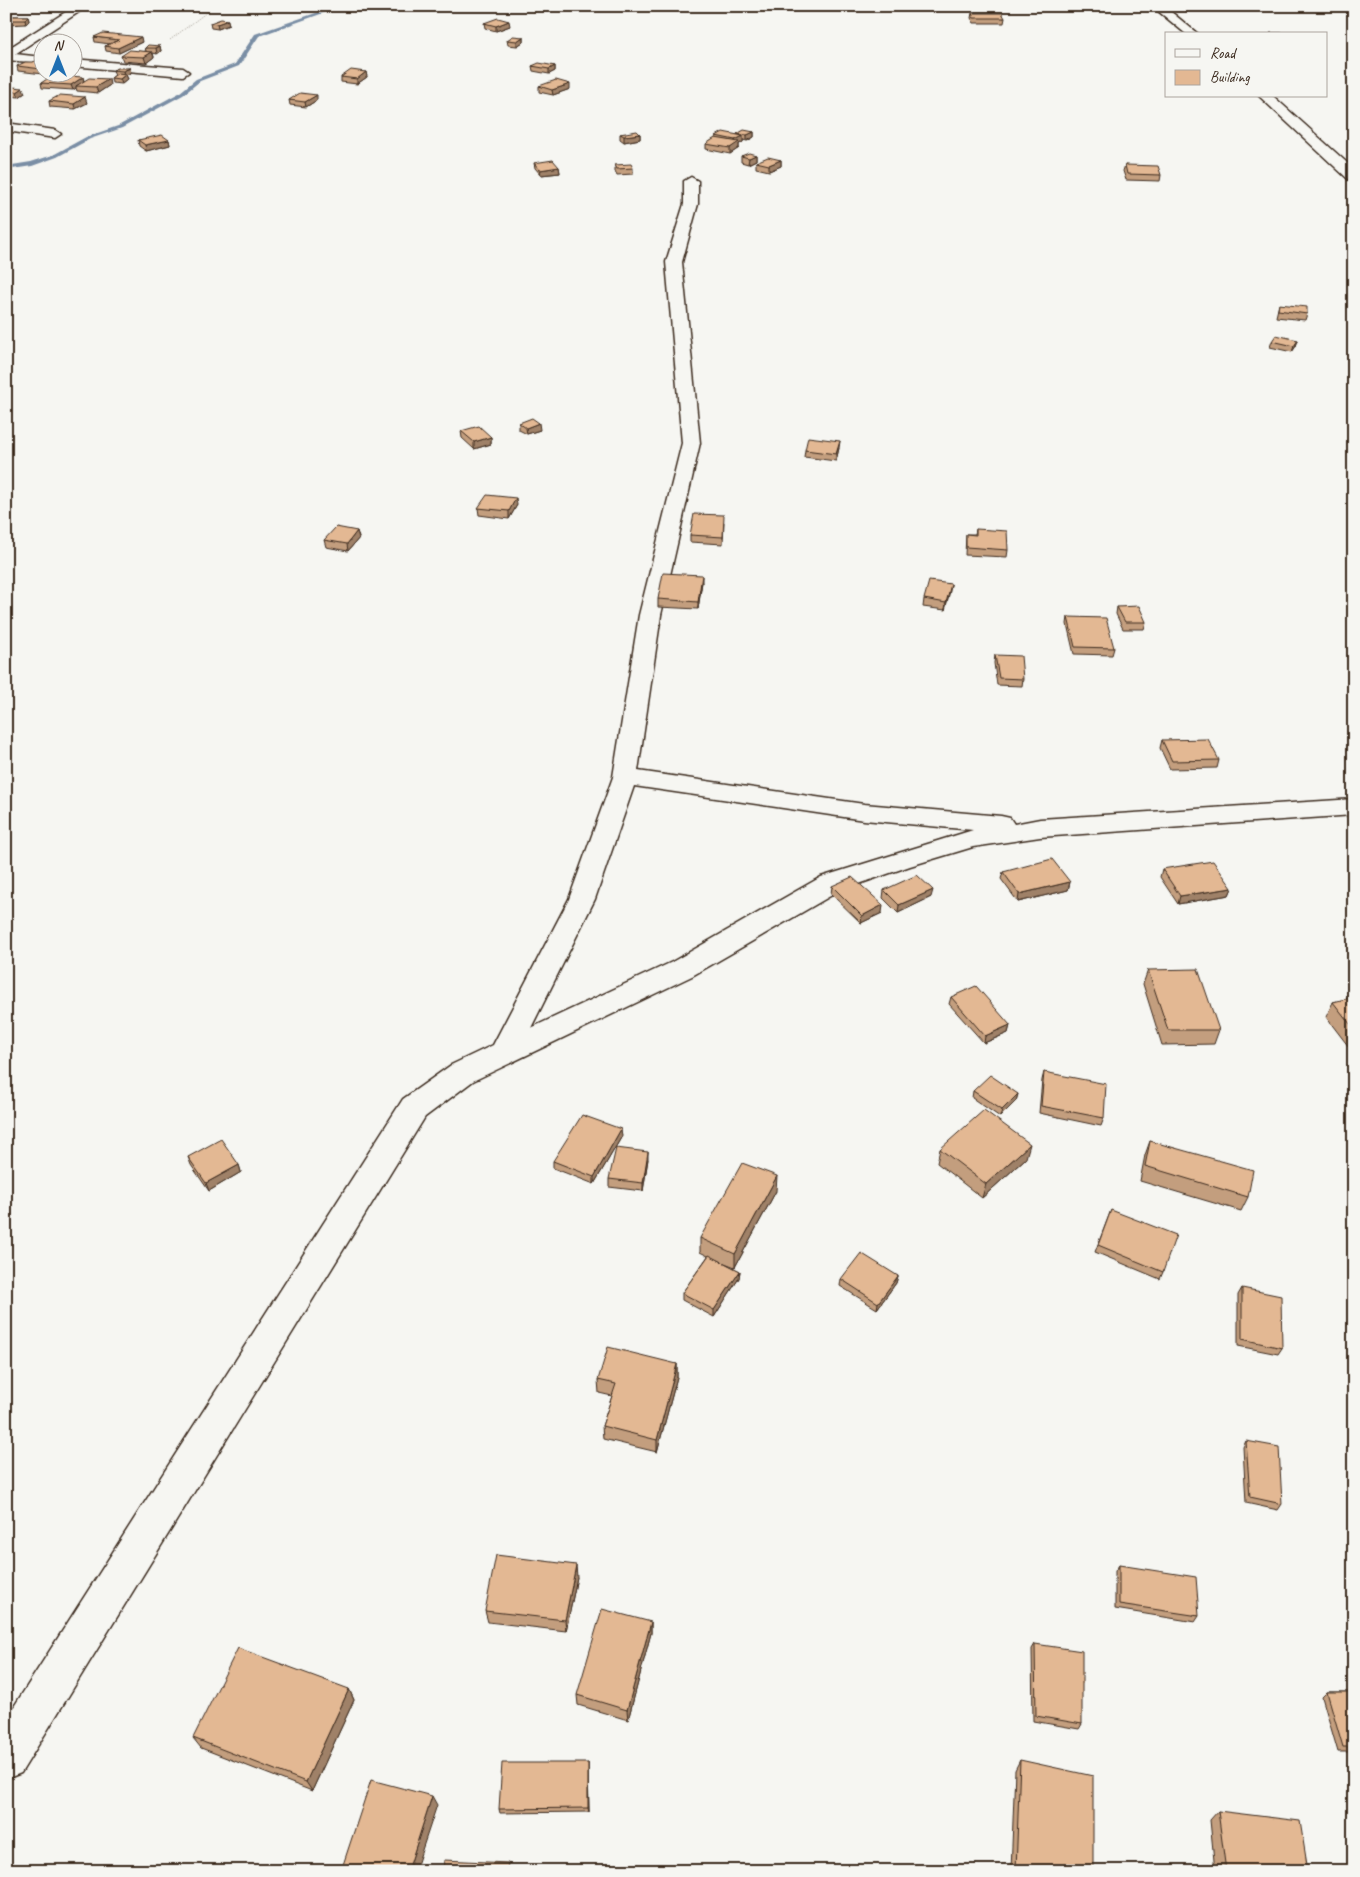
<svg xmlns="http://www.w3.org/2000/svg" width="1360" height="1877" font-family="Caveat,sans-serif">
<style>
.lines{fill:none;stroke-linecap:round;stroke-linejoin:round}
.stream{fill:#7a8ea5;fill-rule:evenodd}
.street-casing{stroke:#3b2a1e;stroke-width:3}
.path{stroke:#3b2a1e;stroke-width:1;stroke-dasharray:0.5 2;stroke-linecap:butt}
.street{fill:#f6f6f2;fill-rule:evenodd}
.wall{fill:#c39e7e;stroke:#3b2a1e}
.shaded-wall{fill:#9f8167;stroke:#3b2a1e}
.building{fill:#e3b893;stroke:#3b2a1e}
</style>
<rect width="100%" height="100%" fill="#f6f6f2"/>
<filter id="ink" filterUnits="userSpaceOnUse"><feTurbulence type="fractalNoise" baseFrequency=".02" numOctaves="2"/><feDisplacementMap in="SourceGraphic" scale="10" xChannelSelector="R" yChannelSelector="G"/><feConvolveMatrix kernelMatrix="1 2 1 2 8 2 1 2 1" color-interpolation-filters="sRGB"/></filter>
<g filter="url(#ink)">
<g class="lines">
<!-- stream -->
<polygon class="stream" points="336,6 343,6 259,36 239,66 200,81 183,95 122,128 90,139 57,157 32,166 6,170 6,166 31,162 53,155 86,137 118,126 179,93 196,79 235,64 255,34"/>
<!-- street casing -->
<g class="street-casing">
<g id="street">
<polygon points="75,6 88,6 15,54 42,57 42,63 6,60 6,50"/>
<polygon points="1152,6 1164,6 1198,34 1186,34"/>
<polygon points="72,59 183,68 189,72 183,76 72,66"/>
<polygon points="1259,96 1273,96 1354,169 1354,181 1349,180"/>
<polygon points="6,123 55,130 61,134 55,138 6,131"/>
<path d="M691 177 698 181V204L682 262 700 443 661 615 638 771 864 804 1001 816 1010 818 1014 824 1040 819 1354 799V815L1040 837 973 847 910 866 839 891 692 976 473 1081 425 1117 21 1773 6 1779V1719L403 1099 451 1065 493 1045 569 899 613 777 639 615 682 443 666 262 684 204V181ZM634 786 864 820 973 830 821 877 672 962 531 1028 595 899Z"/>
</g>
</g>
<!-- path -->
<polyline class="path" points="170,40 215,6"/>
<!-- street -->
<use href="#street" class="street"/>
</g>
<!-- wall -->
<g class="wall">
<polygon points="972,13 1005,18 1004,23 974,23 971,18"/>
<polygon points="6,16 28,16 29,21 26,24 6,25"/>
<polygon points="210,23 229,25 218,29 211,28"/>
<polygon points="484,23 510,26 496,31 485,28"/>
<polygon points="94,37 142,42 119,53 106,51 105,46 110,44 95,42"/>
<polygon points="523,37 523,42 517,46 508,45 507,40"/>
<polygon points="160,46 161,51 157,54 153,53 154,57 146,63 123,61 121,56 146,51 145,48"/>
<polygon points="42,60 42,72 55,72 51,75 18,71 17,66"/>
<polygon points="532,66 555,66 555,71 549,74 533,71"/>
<polygon points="130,68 131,73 126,75 128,79 122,84 112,83 111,78 115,75 113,70"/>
<polygon points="366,72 367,77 357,84 341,82 341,77"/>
<polygon points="83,77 84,81 110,85 98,93 77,91 76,88 73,90 42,88 41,83"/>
<polygon points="539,86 570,89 553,95 539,92"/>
<polygon points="13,87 25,93 19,97 8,96 6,91"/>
<polygon points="289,100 317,100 306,107 290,105"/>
<polygon points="49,101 87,103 75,109 50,107"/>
<polygon points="754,132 754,137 747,141 743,140 743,142 739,144 739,148 730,154 706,149 706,144 716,138 716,136 737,135 737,134"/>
<polygon points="620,134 640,134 640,139 624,142 620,139"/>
<polygon points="138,140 169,140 170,145 146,151 139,146"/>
<polygon points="756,155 756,160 748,164 741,162 741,156"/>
<polygon points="781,160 781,166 769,171 756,168 756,162"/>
<polygon points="534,163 559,167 560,173 541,175 535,168"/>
<polygon points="615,165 633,168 633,174 617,175 615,171"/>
<polygon points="1125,165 1161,175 1160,181 1126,180 1123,171"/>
<polygon points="1279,304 1307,314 1305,320 1276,317"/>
<polygon points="1298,340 1296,346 1292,352 1270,347 1272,341"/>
<polygon points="519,423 540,430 527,434 519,430"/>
<polygon points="461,431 491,437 491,444 474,449 462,438"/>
<polygon points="839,448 836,461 804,457 805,450"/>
<polygon points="517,505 509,519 479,515 478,508"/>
<polygon points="724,522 723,544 690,542 690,535"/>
<polygon points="976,529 1008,550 1007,557 965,555 966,534 975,534"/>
<polygon points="357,531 359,538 348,551 326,547 324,540"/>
<polygon points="702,582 698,609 658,607 658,599"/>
<polygon points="951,584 945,610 923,607 924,599"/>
<polygon points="1117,607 1146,622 1144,629 1123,629 1116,614"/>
<polygon points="1068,617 1114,648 1112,655 1074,654 1067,624"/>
<polygon points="995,655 1023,679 1022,686 997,685 994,663"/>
<polygon points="1162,740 1219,760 1217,768 1170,769 1160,748"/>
<polygon points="1162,869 1232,888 1229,895 1178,904 1160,877"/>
<polygon points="1003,872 1070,882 1068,890 1018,902 1001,879"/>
<polygon points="832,886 882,913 861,923 831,894"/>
<polygon points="884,890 931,897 898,913 883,898"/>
<polygon points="1148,970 1219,1030 1214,1044 1162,1045 1143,984"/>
<polygon points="951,997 1010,1025 1008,1033 984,1043 949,1004"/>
<polygon points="1354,997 1354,1051 1352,1051 1326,1017 1333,1002"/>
<polygon points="1044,1072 1104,1118 1101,1126 1039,1113 1042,1080"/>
<polygon points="973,1091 1018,1094 1016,1101 1000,1117 972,1098"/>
<polygon points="622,1136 594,1184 553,1168 553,1161"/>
<polygon points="1150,1141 1248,1197 1241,1211 1140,1181 1145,1155"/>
<polygon points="940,1149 1026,1158 982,1198 937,1163"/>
<polygon points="188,1157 239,1165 241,1172 209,1191 191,1165"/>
<polygon points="648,1159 643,1191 609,1187 609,1179"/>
<polygon points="776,1191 735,1267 717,1260 740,1271 739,1278 714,1317 682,1300 682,1293 708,1256 700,1252 700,1238"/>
<polygon points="1111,1210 1163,1272 1160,1279 1095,1252"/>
<polygon points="898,1276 896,1283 877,1309 840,1286 841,1279"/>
<polygon points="1242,1288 1282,1348 1278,1354 1238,1346 1238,1295"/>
<polygon points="677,1364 677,1377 657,1452 603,1439 602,1426 612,1396 599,1393 598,1380"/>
<polygon points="1246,1441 1282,1504 1278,1510 1246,1503 1243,1447"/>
<polygon points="1119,1565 1199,1616 1195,1622 1115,1609 1115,1571"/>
<polygon points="577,1577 566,1631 488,1622 485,1611"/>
<polygon points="651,1622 651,1633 628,1720 578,1705 577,1695"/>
<polygon points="1035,1644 1082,1724 1079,1729 1033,1721 1032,1649"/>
<polygon points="349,1689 354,1700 312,1791 201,1748 193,1738"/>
<polygon points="1327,1692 1354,1692 1354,1752 1338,1752 1322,1697"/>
<polygon points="1020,1760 1093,1871 1011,1871 1015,1770"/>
<polygon points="588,1763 588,1768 589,1812 500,1813 499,1809"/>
<polygon points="1218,1811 1308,1871 1215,1871 1210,1820"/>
</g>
<!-- shaded-wall -->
<g class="shaded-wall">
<polygon points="28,16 29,21 26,24 25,20"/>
<polygon points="228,20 229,25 218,29 217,24"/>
<polygon points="509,21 510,26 496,31 496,26"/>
<polygon points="141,37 142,42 119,53 118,48"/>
<polygon points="523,37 523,42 517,46 517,41"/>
<polygon points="160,46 161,51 157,54 156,48"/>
<polygon points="152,52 154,57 146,63 144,57"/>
<polygon points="555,66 555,71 549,74 549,69"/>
<polygon points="130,68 131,73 126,75 128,79 122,84 120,79 124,76 123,71"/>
<polygon points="366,72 367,77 357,84 357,79"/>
<polygon points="83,77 84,82 76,86 76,88 73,90 71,85"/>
<polygon points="11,78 12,83 6,86 6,80"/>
<polygon points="109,79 110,85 98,93 96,87"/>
<polygon points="570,84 570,89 553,95 552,90"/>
<polygon points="23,88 25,93 19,97 17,92"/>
<polygon points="317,95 317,100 306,107 305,102"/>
<polygon points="85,97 87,103 75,109 74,104"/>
<polygon points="754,132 754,137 747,141 747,135"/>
<polygon points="640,134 640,139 624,142 624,136"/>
<polygon points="743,136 743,142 739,144 739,148 730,154 730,148 735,144 735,140"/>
<polygon points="169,140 170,145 146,151 145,145"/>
<polygon points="756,155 756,160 748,164 749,158"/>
<polygon points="781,160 781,166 769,171 769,165"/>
<polygon points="559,167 560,173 541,175 540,170"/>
<polygon points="1298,340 1296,346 1292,352 1294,346"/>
<polygon points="539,423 540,430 527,434 526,428"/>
<polygon points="491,437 491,444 474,449 474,442"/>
<polygon points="840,441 839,448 836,461 836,454"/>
<polygon points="516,498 517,505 509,519 509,511"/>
<polygon points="357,531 359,538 348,551 347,544"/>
<polygon points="702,575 702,582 698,609 698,602"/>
<polygon points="951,584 950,591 945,610 946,603"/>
<polygon points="1070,882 1068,890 1018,902 1019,894"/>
<polygon points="1232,888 1229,895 1178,904 1180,896"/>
<polygon points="933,890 931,897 898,913 899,905"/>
<polygon points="883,905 882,913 861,923 862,916"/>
<polygon points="1010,1025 1008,1033 984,1043 985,1036"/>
<polygon points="1018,1094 1016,1101 1000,1117 1002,1110"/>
<polygon points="621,1129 622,1136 594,1184 594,1177"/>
<polygon points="1030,1144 1026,1158 982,1198 986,1184"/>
<polygon points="648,1152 648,1159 643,1191 643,1183"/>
<polygon points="239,1165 241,1172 209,1191 206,1183"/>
<polygon points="777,1176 776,1191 735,1267 735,1254"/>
<polygon points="740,1271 739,1278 714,1317 714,1310"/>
<polygon points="898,1276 896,1283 877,1309 878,1303"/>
<polygon points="677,1364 677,1377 657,1452 657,1440"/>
<polygon points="576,1565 577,1577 566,1631 565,1620"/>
<polygon points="651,1622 651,1633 628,1720 627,1710"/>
<polygon points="349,1689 354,1700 312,1791 306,1782"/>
<polygon points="588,1763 588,1768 589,1812 588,1808"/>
<polygon points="432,1796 437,1805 415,1871 408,1871"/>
</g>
<!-- building -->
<g class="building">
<polygon points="972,13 1002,13 1005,18 974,18"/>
<polygon points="6,16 28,16 25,20 6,20"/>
<polygon points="498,18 509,21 496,26 484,23"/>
<polygon points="221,19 228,20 217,24 210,23"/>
<polygon points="103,33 141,37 118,48 105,46 119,40 94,37"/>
<polygon points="1270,33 1288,33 1290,34 1271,34"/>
<polygon points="513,36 523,37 517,41 507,40"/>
<polygon points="46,38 66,39 61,42 40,42"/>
<polygon points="148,45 160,46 156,48 145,48"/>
<polygon points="130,50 152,52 144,57 121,56"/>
<polygon points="40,59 42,60 42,69 17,66 25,62 33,62"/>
<polygon points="539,63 555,66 549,69 532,66"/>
<polygon points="118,68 130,68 123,71 113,70"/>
<polygon points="351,70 366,72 357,79 341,77"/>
<polygon points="118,73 126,74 120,79 111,78"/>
<polygon points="53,75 83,77 71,85 41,83"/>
<polygon points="89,78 109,79 96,87 76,86"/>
<polygon points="556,80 570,84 552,90 539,86"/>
<polygon points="13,87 23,88 17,92 6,91"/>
<polygon points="300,93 317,95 305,102 289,100"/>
<polygon points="60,95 85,97 74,104 49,101"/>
<polygon points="744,130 754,132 747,135 737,134"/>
<polygon points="637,131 640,134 624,136 620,134"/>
<polygon points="723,132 743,136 735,140 716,136"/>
<polygon points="162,135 169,140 145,145 138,140"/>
<polygon points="715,138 739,142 730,148 706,144"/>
<polygon points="749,153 756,155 749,158 741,156"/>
<polygon points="768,157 781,160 769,165 756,162"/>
<polygon points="553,160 559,167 540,170 534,163"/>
<polygon points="631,164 633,168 617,169 615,165"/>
<polygon points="1125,165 1158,166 1161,175 1127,174"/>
<polygon points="1279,304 1307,307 1307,314 1278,310"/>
<polygon points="1276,335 1298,340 1294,346 1272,341"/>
<polygon points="532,418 539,423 526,428 519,423"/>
<polygon points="479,426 491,437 474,442 461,431"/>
<polygon points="808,437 840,441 836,454 805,450"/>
<polygon points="487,495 516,498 509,511 478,508"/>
<polygon points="694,514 724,515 723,537 690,535"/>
<polygon points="336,527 357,531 347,544 324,540"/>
<polygon points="976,529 1007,531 1008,550 966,547 966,534 976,535"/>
<polygon points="663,573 702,575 698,602 658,599"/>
<polygon points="929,581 951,584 946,603 924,599"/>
<polygon points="1139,606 1146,622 1125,622 1117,607"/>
<polygon points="1068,617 1106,618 1114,648 1075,647"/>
<polygon points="995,655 1021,656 1023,679 999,678"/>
<polygon points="1208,739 1219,760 1172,761 1162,740"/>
<polygon points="1052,859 1070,882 1019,894 1003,872"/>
<polygon points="1213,861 1232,888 1180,896 1162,869"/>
<polygon points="917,875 933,890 899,905 884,890"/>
<polygon points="852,877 883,905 862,916 832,886"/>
<polygon points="1198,969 1219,1030 1168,1030 1148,970"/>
<polygon points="976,986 1010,1025 985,1036 951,997"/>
<polygon points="1354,997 1354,1029 1333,1002"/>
<polygon points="1044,1072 1106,1084 1104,1118 1041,1106"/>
<polygon points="990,1075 1018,1094 1002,1110 973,1091"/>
<polygon points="984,1110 1030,1144 986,1184 940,1149"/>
<polygon points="582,1115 621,1129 594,1177 553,1161"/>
<polygon points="221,1139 239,1165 206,1183 188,1157"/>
<polygon points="1150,1141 1253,1170 1248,1197 1145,1166"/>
<polygon points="616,1148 648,1152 643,1183 609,1179"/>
<polygon points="742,1163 777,1176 735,1254 700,1238"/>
<polygon points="1111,1210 1176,1235 1163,1272 1098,1245"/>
<polygon points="861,1253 898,1276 878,1303 841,1279"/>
<polygon points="709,1255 740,1271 714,1310 682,1293"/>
<polygon points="1242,1288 1281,1296 1282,1348 1242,1339"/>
<polygon points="608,1347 677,1364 657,1440 602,1426 616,1384 598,1380"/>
<polygon points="1246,1441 1279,1447 1282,1504 1250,1497"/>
<polygon points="496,1555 576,1565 565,1620 485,1611"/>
<polygon points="1119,1565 1196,1577 1199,1616 1119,1604"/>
<polygon points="602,1609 651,1622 627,1710 577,1695"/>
<polygon points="1035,1644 1082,1651 1082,1724 1036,1716"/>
<polygon points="238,1648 349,1689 306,1782 193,1738"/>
<polygon points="1327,1692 1354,1692 1354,1747 1343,1747"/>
<polygon points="1020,1760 1093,1776 1093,1871 1016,1871"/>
<polygon points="502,1763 588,1763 588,1808 499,1809"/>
<polygon points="371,1780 432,1796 408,1871 341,1871"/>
<polygon points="1218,1811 1300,1821 1308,1871 1226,1871"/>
<polygon points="444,1860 508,1863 507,1871 443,1871"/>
</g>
</g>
<!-- margin -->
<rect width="1360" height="1877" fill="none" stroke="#f6f6f2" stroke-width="25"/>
<rect x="12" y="12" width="1335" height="1852" fill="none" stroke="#3b2a1e" stroke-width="2" filter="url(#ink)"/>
<!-- legend -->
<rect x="1165" y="32" width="162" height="65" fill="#f6f6f2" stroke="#aba49d"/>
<rect x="1175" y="49" width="25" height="8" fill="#f6f6f2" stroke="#aba49d"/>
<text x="1210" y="58" font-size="15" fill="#3b2a1e">Road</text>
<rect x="1175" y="70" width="25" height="15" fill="#e3b893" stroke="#aba49d"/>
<text x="1210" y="82" font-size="15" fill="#3b2a1e">Building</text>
<!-- north arrow -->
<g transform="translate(58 58)"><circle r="24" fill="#f6f6f2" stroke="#aba49d"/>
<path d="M0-4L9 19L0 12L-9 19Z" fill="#1f6fb2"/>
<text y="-8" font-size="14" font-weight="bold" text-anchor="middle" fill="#3b2a1e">N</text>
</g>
</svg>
